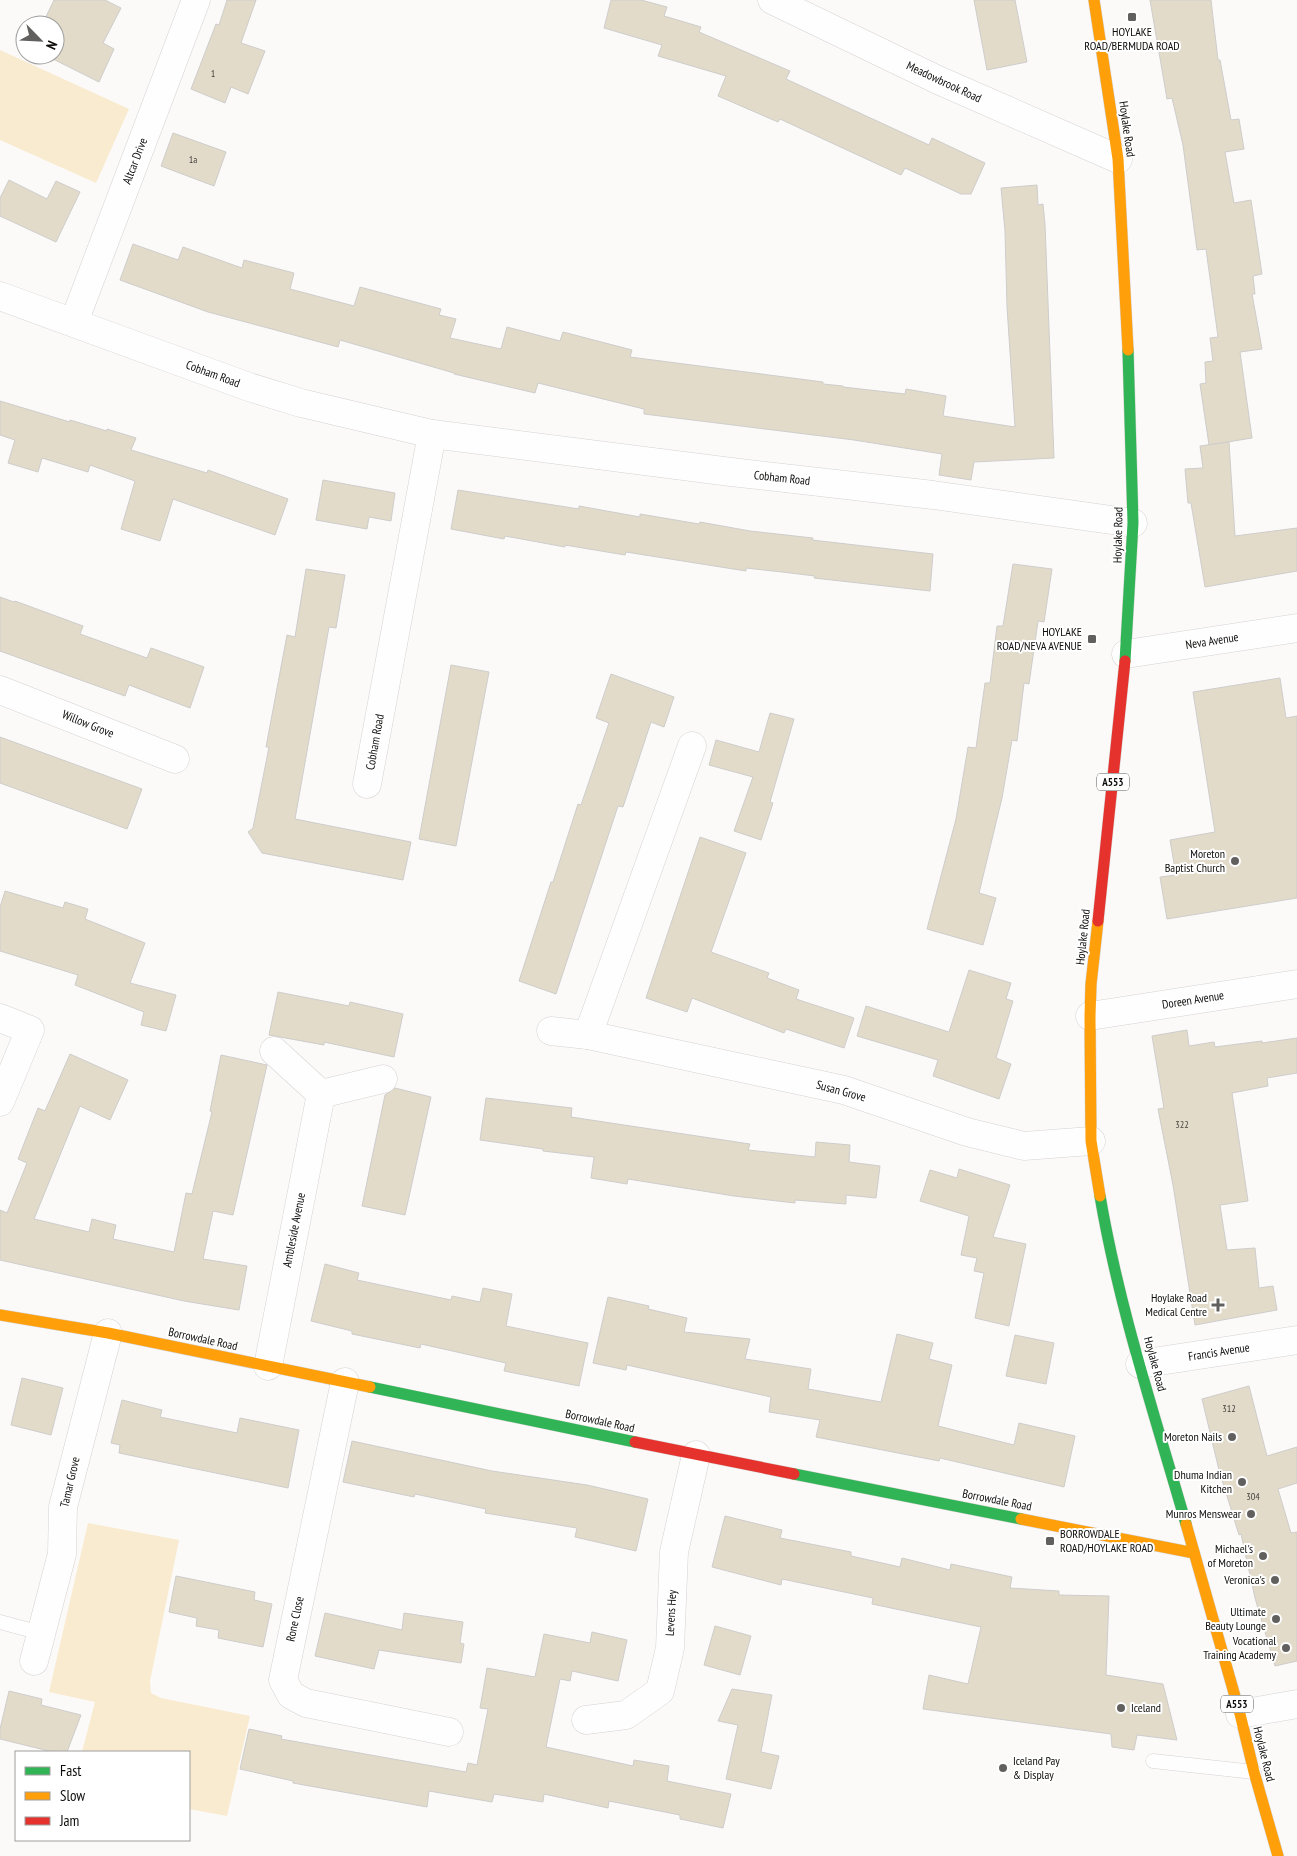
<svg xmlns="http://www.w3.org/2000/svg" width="1297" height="1856" font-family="'PT Sans Narrow',sans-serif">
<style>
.green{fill:#f8ebcf}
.building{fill:#e2dbca;stroke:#cecdcb}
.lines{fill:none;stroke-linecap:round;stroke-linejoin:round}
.lane-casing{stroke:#d5d3d2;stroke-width:15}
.street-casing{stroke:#d5d3d2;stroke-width:29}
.fast-casing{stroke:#d5d3d2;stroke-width:12}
.slow-casing{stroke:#d5d3d2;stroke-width:12}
.jam-casing{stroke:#d5d3d2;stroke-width:12}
.lane{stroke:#fffefe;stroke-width:14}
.street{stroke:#fffefe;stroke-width:28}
.fast{stroke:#30b455;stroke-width:11}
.slow{stroke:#ff9f0a;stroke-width:11}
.jam{stroke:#e5322d;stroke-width:11}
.poi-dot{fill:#61605f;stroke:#fff;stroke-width:2}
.labels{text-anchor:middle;stroke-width:4;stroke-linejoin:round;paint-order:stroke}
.number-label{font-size:10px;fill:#43403c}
.shield{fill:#fff;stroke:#565655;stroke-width:1}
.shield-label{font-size:11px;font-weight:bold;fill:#0e0d0c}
.poi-label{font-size:12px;fill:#0e0d0c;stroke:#fff;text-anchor:end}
.street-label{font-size:12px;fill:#0e0d0c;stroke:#fff}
</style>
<rect width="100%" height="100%" fill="#fcfaf8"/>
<!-- green -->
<g class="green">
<polygon points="0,50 129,109 96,183 0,140"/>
<polygon points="88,1523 179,1540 150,1681 151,1693 161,1698 250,1716 227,1816 189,1809 189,1752 82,1752 95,1702 49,1692"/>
</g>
<!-- building -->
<g class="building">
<polygon points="54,0 105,0 121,8 103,43 114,49 99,82 45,55 55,55 55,25 42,25"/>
<polygon points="227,0 256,0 241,43 265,51 248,94 231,87 225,103 191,89 216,24 219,25"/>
<polygon points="611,0 641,0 667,7 664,16 701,27 699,32 790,71 786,79 929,145 932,138 985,163 971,194 961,194 905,168 901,175 780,119 778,122 718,96 726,76 658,56 662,45 604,28"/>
<polygon points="974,0 1015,0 1027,62 987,70"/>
<polygon points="1150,0 1211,0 1218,60 1220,60 1231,120 1239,119 1244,149 1225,152 1234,203 1251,200 1262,274 1253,276 1255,294 1252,294 1262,349 1240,352 1252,438 1209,445 1200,384 1206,383 1205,362 1213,361 1210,338 1218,337 1206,249 1197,250 1183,145 1172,98 1167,99"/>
<polygon points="173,133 226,152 214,186 161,166"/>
<polygon points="9,180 47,199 56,181 80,192 56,242 0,216 0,198"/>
<polygon points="1037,185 1038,205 1043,204 1045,224 1054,458 974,462 971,480 939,475 942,454 854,440 644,414 644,409 538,383 535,393 454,374 454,373 340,340 338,347 268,328 208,312 120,280 133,244 178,260 183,247 242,268 244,260 294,273 290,289 354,306 360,287 441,309 439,315 456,319 450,338 501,349 507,327 560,341 563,332 632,350 630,357 823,382 823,384 843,386 843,387 905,394 906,389 946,396 943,416 1015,427 1007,307 1005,231 1001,188"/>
<polygon points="0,401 70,422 70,420 107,431 107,429 136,438 131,450 207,473 208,470 288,499 275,535 173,499 160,541 121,529 135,481 90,465 88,472 42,458 38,472 8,463 15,440 0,435"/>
<polygon points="1229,442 1235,536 1297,528 1297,571 1205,587 1191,503 1188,503 1185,469 1203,468 1200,446"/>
<polygon points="323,480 395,493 391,521 369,517 367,529 316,520"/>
<polygon points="458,490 579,509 579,506 640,517 640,514 699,524 700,522 750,531 813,538 812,540 933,554 930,591 814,578 815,576 782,572 746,568 746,571 626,552 625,555 565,545 565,547 505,536 504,539 451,529"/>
<polygon points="1013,564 1052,569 1044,622 1038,621 1029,684 1024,683 1017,741 1012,740 1002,798 979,893 996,898 983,945 927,929 956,819 968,747 976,748 985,683 990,683 997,626 1003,626"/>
<polygon points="306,569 345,575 336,628 329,627 295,819 411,842 403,880 262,853 248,832 253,828 269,747 266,747 287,635 295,637"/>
<polygon points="0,597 14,602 15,601 83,626 80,634 147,658 151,648 204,667 190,708 129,685 125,696 0,651"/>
<polygon points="451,665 489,672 456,846 419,839"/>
<polygon points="611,674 674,697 664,727 651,722 623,807 618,806 556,994 519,981 551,882 553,882 578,804 581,805 609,723 596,718"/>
<polygon points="1280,678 1286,718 1297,716 1297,898 1167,919 1160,877 1176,875 1170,840 1215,832 1193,692"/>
<polygon points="770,713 794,719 770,802 773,803 761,840 734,831 753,777 709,765 716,740 759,752"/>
<polygon points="0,737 142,789 127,829 0,783"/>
<polygon points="700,837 746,853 711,952 769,973 767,978 799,990 796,999 854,1018 844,1048 786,1029 784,1033 692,998 687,1012 646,998"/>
<polygon points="5,891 63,908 65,902 88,909 85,919 145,943 130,983 176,995 166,1031 141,1025 144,1012 75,985 78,975 0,951 0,907"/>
<polygon points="969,970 1011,983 1006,999 1013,1001 996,1058 1011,1064 999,1099 933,1076 938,1060 857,1036 866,1006 949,1032"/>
<polygon points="278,992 349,1006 350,1002 403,1014 394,1057 324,1042 324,1045 269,1035"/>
<polygon points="1187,1030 1189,1046 1214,1042 1215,1047 1262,1041 1262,1043 1297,1038 1297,1073 1267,1078 1268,1086 1232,1093 1248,1201 1220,1205 1227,1250 1255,1248 1259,1288 1273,1286 1277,1310 1195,1325 1173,1185 1158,1109 1164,1108 1152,1036"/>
<polygon points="70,1054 128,1080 110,1120 80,1106 34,1219 89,1232 92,1219 116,1225 113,1239 174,1252 186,1193 192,1194 212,1112 210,1111 221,1055 267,1065 233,1215 213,1211 203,1259 247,1266 239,1310 184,1301 0,1260 0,1210 7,1213 27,1163 18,1159 38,1108 45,1111"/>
<polygon points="395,1088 431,1097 405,1215 362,1206 385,1095"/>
<polygon points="486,1098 572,1108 571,1117 750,1144 748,1150 815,1157 816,1142 850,1145 849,1162 880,1166 876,1198 846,1195 846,1204 795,1200 795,1203 734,1196 628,1179 627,1184 591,1178 594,1157 543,1151 543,1149 480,1140"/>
<polygon points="959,1169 1010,1185 993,1237 1026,1244 1009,1326 975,1318 984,1273 974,1271 977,1258 961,1255 969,1216 920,1201 930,1170 957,1178"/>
<polygon points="325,1264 359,1273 357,1280 451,1300 452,1296 480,1302 483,1288 512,1294 506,1326 588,1343 579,1386 504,1371 506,1363 421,1344 420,1348 352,1334 352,1331 311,1321"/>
<polygon points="608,1297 649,1306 648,1309 687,1318 684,1332 750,1339 745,1359 811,1369 808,1389 881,1402 897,1334 933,1343 929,1359 952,1365 938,1426 1014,1445 1019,1423 1075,1436 1064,1487 940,1458 939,1461 816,1437 820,1420 769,1412 771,1397 627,1365 626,1370 593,1363"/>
<polygon points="1015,1335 1054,1343 1046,1384 1006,1376"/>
<polygon points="22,1378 63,1388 51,1435 11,1425"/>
<polygon points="1249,1386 1267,1456 1297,1447 1297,1483 1278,1489 1291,1533 1297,1532 1297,1661 1275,1666 1255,1598 1241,1534 1239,1535 1219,1470 1202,1399"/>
<polygon points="122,1400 162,1410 160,1417 237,1433 240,1418 299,1430 288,1488 119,1453 120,1445 111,1443"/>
<polygon points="352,1441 492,1471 587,1485 648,1499 636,1551 575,1537 577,1528 485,1513 486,1509 415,1494 414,1497 343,1482"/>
<polygon points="725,1516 782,1530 780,1538 851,1552 851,1556 900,1567 902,1558 950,1570 951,1564 1012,1577 1010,1588 1059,1591 1059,1595 1109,1596 1106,1675 1163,1684 1177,1740 1137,1735 1134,1750 1112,1747 1111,1734 923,1709 929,1675 968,1684 981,1627 872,1604 873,1598 782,1579 781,1585 712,1567"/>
<polygon points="176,1576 255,1592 254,1600 272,1604 263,1647 218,1638 219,1630 196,1626 197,1618 169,1612"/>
<polygon points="325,1613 402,1630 404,1613 463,1622 460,1643 464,1644 461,1663 379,1650 374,1669 315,1656"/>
<polygon points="715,1626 751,1636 740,1675 704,1665"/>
<polygon points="592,1632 627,1640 618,1681 572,1671 570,1681 560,1679 546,1747 633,1766 634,1760 669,1766 667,1781 731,1794 723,1828 680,1819 680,1815 609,1801 608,1808 544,1794 543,1802 494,1794 492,1802 429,1791 427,1807 293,1783 293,1781 240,1769 249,1729 282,1736 281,1739 466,1772 468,1763 477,1765 488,1709 480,1708 487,1668 535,1677 544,1634 590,1643"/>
<polygon points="732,1689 772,1695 761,1752 779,1756 771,1789 726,1779 738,1725 718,1721"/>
<polygon points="9,1691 42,1699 41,1705 81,1715 67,1752 53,1752 0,1739 0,1729"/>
</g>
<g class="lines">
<!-- lane casing -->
<g class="lane-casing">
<g id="lane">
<polyline points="0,1622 41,1633"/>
<polyline points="1153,1761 1254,1772"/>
</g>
</g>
<!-- street casing -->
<g class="street-casing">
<g id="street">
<polyline points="772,0 938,80 1118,159"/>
<polyline points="0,296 249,387 301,403 432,434 731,472 933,495 1133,523"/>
<polyline points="74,322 196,0"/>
<polyline points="1126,654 1297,628"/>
<polyline points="0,690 175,759"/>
<polyline points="692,746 588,1035 844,1090 967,1132 1024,1146 1091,1141"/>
<polyline points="367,784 432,434"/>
<polyline points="1090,1016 1297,984"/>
<polyline points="0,1018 30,1030 0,1102"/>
<polyline points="551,1031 588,1035"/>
<polyline points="274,1051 321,1094"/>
<polyline points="1140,1364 1297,1340"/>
<polyline points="268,1366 321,1094 383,1079"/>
<polyline points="345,1382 283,1680 291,1695 306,1703 449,1732"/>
<polyline points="34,1661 62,1554 63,1507 108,1333"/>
<polyline points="1240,1714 1297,1704"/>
<polyline points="586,1720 626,1715 660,1691 670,1648 674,1552 696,1455"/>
</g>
</g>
<!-- fast casing -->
<g class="fast-casing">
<g id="fast">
<polyline points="1125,661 1133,523 1128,350"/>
<path d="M1100 1196C1119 1308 1155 1416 1186 1524"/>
<polyline points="370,1387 635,1442"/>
<polyline points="794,1474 1021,1519"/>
</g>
</g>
<!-- slow casing -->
<g class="slow-casing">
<g id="slow">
<polyline points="1094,0 1118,159 1128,350"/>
<polyline points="1098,921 1091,984 1090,1016 1091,1141 1100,1196"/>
<polyline points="0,1315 108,1333 370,1387"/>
<polyline points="1021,1519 1194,1553"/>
<polyline points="1186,1524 1240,1714 1254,1772 1278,1856"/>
</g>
</g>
<!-- jam casing -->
<g class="jam-casing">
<g id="jam">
<polyline points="1098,921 1125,661"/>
<polyline points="635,1442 794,1474"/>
</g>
</g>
<!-- lane -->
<use href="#lane" class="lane"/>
<!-- street -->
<use href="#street" class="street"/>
<!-- fast -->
<use href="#fast" class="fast"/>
<!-- slow -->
<use href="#slow" class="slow"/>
<!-- jam -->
<use href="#jam" class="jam"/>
</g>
<!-- markers -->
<g class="poi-dot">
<rect x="1127" y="12" width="10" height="10" rx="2.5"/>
<rect x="1087" y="634" width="10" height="10" rx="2.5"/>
<circle cx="1235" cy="861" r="5"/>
<path d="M1215.5 1297.5h5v5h5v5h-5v5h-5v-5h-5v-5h5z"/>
<circle cx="1232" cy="1437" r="5"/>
<circle cx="1242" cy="1482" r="5"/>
<circle cx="1251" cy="1514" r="5"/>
<rect x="1045" y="1536" width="10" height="10" rx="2.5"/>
<circle cx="1263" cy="1556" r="5"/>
<circle cx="1275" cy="1580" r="5"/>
<circle cx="1276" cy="1619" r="5"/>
<circle cx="1286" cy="1648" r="5"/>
<circle cx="1121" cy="1708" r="5"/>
<circle cx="1003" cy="1768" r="5"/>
</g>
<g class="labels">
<!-- number labels -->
<g class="number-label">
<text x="213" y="77">1</text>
<text x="193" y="163">1a</text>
<text x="1182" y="1128">322</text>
<text x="1229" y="1412">312</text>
<text x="1253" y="1500">304</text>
</g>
<!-- shield labels -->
<g class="shield">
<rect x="1097" y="773.5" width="32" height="17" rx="4"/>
<rect x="1221" y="1695.5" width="32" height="17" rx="4"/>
</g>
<g class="shield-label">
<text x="1113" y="786">A553</text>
<text x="1237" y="1708">A553</text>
</g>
<!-- poi labels -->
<g class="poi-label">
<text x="1132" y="36" text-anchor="middle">HOYLAKE<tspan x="1132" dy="14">ROAD/BERMUDA ROAD</tspan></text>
<text x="1082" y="636">HOYLAKE<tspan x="1082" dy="14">ROAD/NEVA AVENUE</tspan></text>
<text x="1225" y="858">Moreton<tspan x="1225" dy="14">Baptist Church</tspan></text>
<text x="1207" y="1302">Hoylake Road<tspan x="1207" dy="14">Medical Centre</tspan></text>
<text x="1222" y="1441">Moreton Nails</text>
<text x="1232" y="1479">Dhuma Indian<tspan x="1232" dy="14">Kitchen</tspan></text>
<text x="1241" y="1518">Munros Menswear</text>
<text x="1060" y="1538" text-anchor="start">BORROWDALE<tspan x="1060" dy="14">ROAD/HOYLAKE ROAD</tspan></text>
<text x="1253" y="1553">Michael's<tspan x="1253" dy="14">of Moreton</tspan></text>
<text x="1265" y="1584">Veronica's</text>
<text x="1266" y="1616">Ultimate<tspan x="1266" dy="14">Beauty Lounge</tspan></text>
<text x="1276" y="1645">Vocational<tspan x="1276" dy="14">Training Academy</tspan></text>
<text x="1131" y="1712" text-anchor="start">Iceland</text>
<text x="1013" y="1765" text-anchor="start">Iceland Pay<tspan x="1013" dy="14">&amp; Display</tspan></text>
</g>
<!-- street labels -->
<g class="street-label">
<text transform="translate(944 82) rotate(25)" y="4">Meadowbrook Road</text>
<text transform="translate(1127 129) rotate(82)" y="4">Hoylake Road</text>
<text transform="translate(135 161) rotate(-69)" y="4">Altcar Drive</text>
<text transform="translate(213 374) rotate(20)" y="4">Cobham Road</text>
<text transform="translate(782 478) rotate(6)" y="4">Cobham Road</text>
<text transform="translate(1118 535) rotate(-89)" y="4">Hoylake Road</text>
<text transform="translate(1212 641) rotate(-9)" y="4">Neva Avenue</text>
<text transform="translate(88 724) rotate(22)" y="4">Willow Grove</text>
<text transform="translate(375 742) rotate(-80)" y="4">Cobham Road</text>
<text transform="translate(1083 937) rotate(-84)" y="4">Hoylake Road</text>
<text transform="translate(1193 1000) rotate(-9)" y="4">Doreen Avenue</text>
<text transform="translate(841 1091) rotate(15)" y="4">Susan Grove</text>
<text transform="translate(294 1230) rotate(-79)" y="4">Ambleside Avenue</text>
<text transform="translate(203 1339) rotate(12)" y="4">Borrowdale Road</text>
<text transform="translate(1219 1352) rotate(-9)" y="4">Francis Avenue</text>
<text transform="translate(1155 1364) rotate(75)" y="4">Hoylake Road</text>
<text transform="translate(600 1421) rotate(12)" y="4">Borrowdale Road</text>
<text transform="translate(70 1482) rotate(-77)" y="4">Tamar Grove</text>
<text transform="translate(997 1500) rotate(11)" y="4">Borrowdale Road</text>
<text transform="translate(671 1613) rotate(-87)" y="4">Levens Hey</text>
<text transform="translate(295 1619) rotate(-78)" y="4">Rone Close</text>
<text transform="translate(1264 1754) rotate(76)" y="4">Hoylake Road</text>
</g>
</g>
<!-- legend -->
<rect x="15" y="1751" width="175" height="90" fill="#ffffff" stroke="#9f9e9e"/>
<rect x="25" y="1767" width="25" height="8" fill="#30b455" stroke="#9f9e9e"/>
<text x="60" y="1776" font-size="15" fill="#0e0d0c">Fast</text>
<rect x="25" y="1792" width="25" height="8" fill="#ff9f0a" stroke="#9f9e9e"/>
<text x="60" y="1801" font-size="15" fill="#0e0d0c">Slow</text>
<rect x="25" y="1817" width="25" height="8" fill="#e5322d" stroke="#9f9e9e"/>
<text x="60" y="1826" font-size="15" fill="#0e0d0c">Jam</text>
<!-- north arrow -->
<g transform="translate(40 40) rotate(114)"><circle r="24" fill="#ffffff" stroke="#9f9e9e"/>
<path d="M0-4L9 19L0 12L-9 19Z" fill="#61605f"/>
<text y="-8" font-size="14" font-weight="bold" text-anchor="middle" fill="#0e0d0c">N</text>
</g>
</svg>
